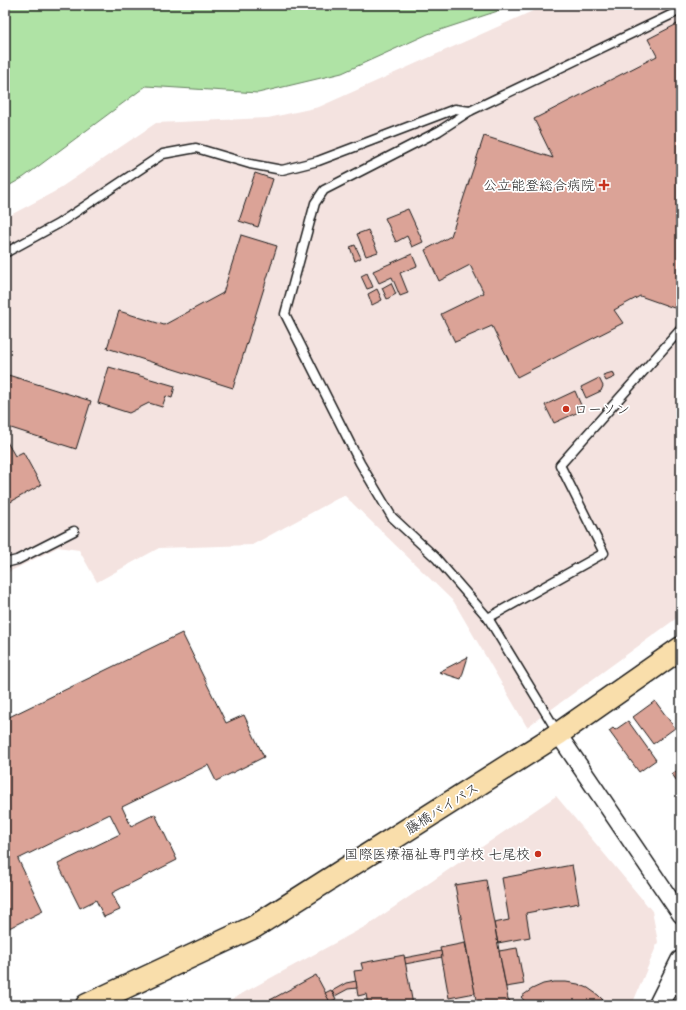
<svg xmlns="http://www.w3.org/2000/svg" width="686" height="1010" font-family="Sriracha,'Klee One',sans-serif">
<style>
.built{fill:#f4e3e0}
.green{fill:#afe3a5;stroke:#668060}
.building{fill:#dba397;stroke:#1c1c1c}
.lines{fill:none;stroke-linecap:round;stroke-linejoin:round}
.service-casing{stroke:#1c1c1c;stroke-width:11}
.minor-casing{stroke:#1c1c1c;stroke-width:19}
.tertiary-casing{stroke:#1c1c1c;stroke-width:23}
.trunk-casing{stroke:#1c1c1c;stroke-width:25}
.service{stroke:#fff;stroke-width:8}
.minor{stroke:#fff;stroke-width:16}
.tertiary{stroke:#fff;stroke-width:20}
.trunk{stroke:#f9deab;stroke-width:22}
.poi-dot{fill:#c8321e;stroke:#fff;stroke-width:1.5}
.labels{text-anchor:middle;stroke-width:3.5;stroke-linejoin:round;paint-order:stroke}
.poi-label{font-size:14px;fill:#1c1c1c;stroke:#fff;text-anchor:end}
.street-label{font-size:14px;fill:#1c1c1c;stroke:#fff}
</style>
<rect width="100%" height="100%" fill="#fff"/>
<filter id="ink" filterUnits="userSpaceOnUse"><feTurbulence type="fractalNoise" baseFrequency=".025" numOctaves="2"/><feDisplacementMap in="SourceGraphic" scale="8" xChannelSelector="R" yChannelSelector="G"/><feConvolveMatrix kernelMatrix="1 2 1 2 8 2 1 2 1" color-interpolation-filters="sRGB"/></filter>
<g filter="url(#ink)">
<!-- built -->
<g class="built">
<polygon points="532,5 681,5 681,615 527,727 454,602 344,495 252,545 159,548 97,582 79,550 58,547 5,574 5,218 54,192 156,123 268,118 319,107 535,10"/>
<polygon points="556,796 652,911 658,942 632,1005 221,1005 368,925"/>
</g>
<!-- green -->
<polygon class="green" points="5,5 509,5 513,6 428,34 342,73 258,93 146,86 24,177 5,188"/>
<!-- building -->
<g class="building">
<polygon points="681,22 681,283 674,308 640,296 614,310 623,323 517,377 492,326 455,342 441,314 484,293 470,265 439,281 425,250 451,236 484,136 553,158 534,119 657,56 648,39"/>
<polygon points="255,173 273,179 258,227 239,221"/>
<polygon points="408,209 423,242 412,247 407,236 396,242 385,218"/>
<polygon points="368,230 378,252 366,256 357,234"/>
<polygon points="241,235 277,246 233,388 107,348 119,311 164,325 223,293"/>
<polygon points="355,245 361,258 355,261 350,247"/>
<polygon points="412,254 417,266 400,273 408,293 400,296 392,277 379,283 373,271"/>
<polygon points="367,273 373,287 367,289 361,276"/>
<polygon points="391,283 396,294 387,299 382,288"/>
<polygon points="377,289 382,300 372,305 368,294"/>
<polygon points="109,367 175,386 172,398 166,396 162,407 149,403 129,413 98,403"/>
<polygon points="613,372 615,377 606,381 603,375"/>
<polygon points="5,374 91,401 76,449 5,426"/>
<polygon points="599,378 603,386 601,391 586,398 581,387"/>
<polygon points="575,391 583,410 554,423 545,405"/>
<polygon points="7,442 15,456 23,452 41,485 5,505 5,444"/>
<polygon points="182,633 226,723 244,715 264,757 216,781 208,765 122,807 131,826 155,814 177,860 112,893 120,910 104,917 96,900 80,908 58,864 120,834 110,814 18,859 43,911 5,930 5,719"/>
<polygon points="468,657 461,679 439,672"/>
<polygon points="655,701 675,728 653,744 633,717"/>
<polygon points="628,721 656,760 639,772 609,731 613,728 615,730"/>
<polygon points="681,768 681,787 672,774"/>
<polygon points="572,865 579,903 526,913 530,937 498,943 494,923 509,920 502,878"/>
<polygon points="486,880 508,999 514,1005 477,1005 455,885"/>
<polygon points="465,943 475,993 449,998 440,948"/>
<polygon points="517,948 524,984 506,987 499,951"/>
<polygon points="441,951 442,957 405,964 404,958"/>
<polygon points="404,955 413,1005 368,1005 366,994 358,996 354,971 363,970 361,963"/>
<polygon points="316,975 332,1005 261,1005"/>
<polygon points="356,981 357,988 348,989 335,996 332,991 346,983"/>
<polygon points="554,982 566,982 578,984 588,988 598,995 607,1004 528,1005 521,997 522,996 532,989 543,984"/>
<polygon points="331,990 336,999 330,1002 325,993"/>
</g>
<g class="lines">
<!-- service casing -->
<g class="service-casing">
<g id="service">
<polyline points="5,253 58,224 163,154 196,148 250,164 282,170 318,161 455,109 470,111"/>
<polyline points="5,563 17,560 74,531"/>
<polyline points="488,618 604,553 560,465 681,329"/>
<polyline points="558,733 488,618 436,558 392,517 360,463 285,314 315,203 324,190 439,131 470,111 681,10"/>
</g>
</g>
<!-- minor casing -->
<g class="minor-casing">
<polyline id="minor" points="558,734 681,915"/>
</g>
<!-- tertiary casing -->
<g class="tertiary-casing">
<polyline id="tertiary" points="659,1005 681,961"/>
</g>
<!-- trunk casing -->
<g class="trunk-casing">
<polyline id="trunk" points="87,1005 254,927 558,734 681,648"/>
</g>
<!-- service -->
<use href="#service" class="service"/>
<!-- minor -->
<use href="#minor" class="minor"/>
<!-- tertiary -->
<use href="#tertiary" class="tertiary"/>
<!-- trunk -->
<use href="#trunk" class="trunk"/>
</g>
</g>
<!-- markers -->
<g class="poi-dot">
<path d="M602 179h4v4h4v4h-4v4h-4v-4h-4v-4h4z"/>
<circle cx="566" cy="409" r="4"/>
<circle cx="538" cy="854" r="4"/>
</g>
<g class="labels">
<!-- poi labels -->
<g class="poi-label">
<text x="595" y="190">公立能登総合病院</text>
<text x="574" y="414" text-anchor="start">ローソン</text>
<text x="530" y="859">国際医療福祉専門学校 七尾校</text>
</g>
<!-- street labels -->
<g class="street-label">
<text transform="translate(442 808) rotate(-32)" y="5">藤橋バイパス</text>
</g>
</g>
<!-- margin -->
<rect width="686" height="1010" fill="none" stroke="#fff" stroke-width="20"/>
<rect x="10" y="10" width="666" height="990" fill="none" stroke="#1c1c1c" stroke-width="1.5" filter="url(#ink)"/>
</svg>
